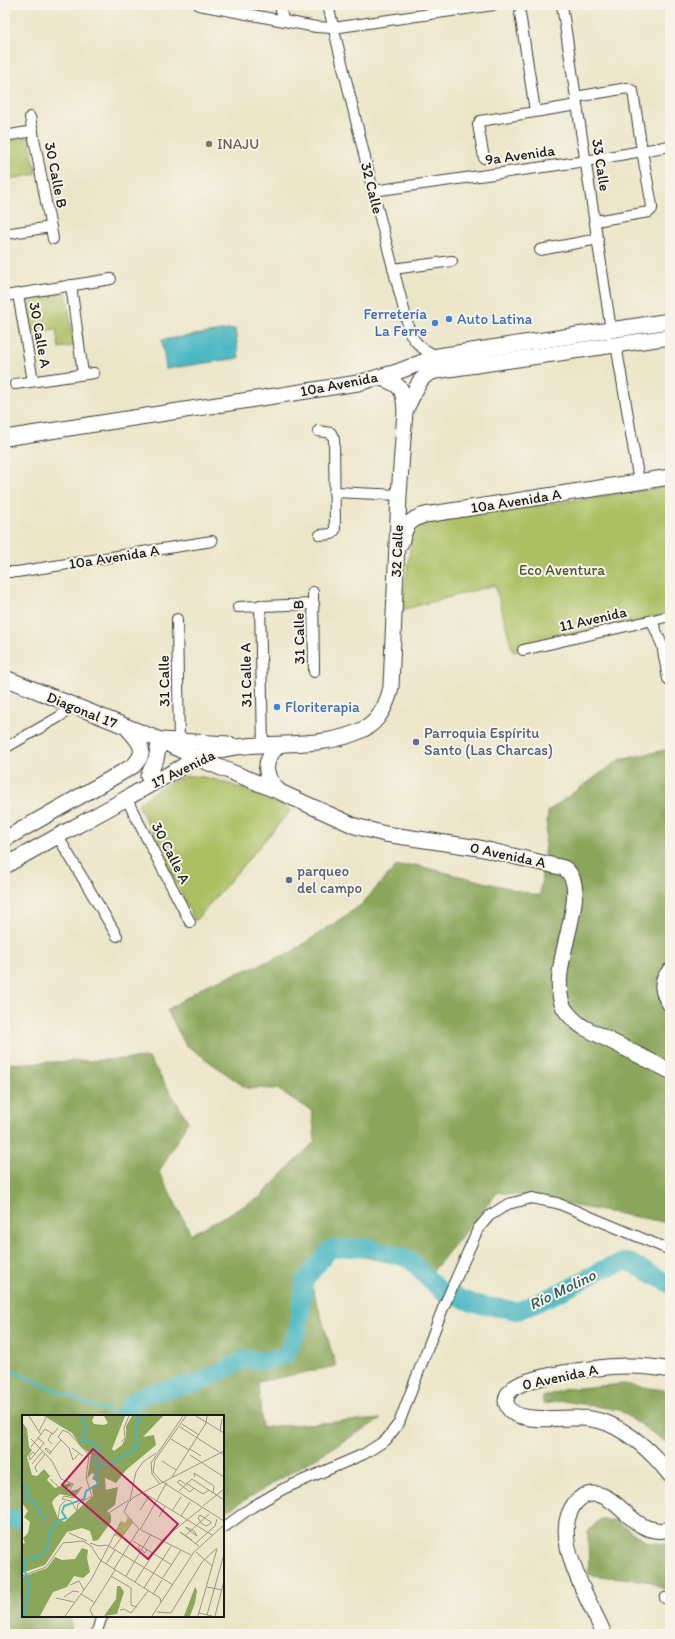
<svg xmlns="http://www.w3.org/2000/svg" width="675" height="1639" font-family="Itim,sans-serif">
<style>
.green{fill:#acc064;stroke:#646e40}
.forest{fill:#89a65a;stroke:#52613b}
.water{fill:#49b7c2;stroke:#326a6f}
.lines{fill:none;stroke-linecap:round;stroke-linejoin:round}
.stream{stroke:#49b7c2;stroke-width:3}
.river{stroke:#49b7c2;stroke-width:18}
.street-casing{stroke:#3b3a36;stroke-width:12}
.secondary-casing{stroke:#3b3a36;stroke-width:17}
.street{stroke:#fff;stroke-width:10}
.secondary{stroke:#fff;stroke-width:15}
.education-dot{fill:#8d6e63;stroke:#f7f3e8;stroke-width:1.5}
.shop-dot{fill:#3f7fe0;stroke:#f7f3e8;stroke-width:1.5}
.service-dot{fill:#5c6f8a;stroke:#f7f3e8;stroke-width:1.5}
.labels{text-anchor:middle;stroke-width:4;stroke-linejoin:round;paint-order:stroke}
.education-label{font-size:15px;fill:#785e54;stroke:#f7f3e8;text-anchor:start}
.street-label{font-size:15px;fill:#1c1c1c;stroke:#f7f3e8}
.shop-label{font-size:15px;fill:#366cbe;stroke:#f7f3e8;text-anchor:start}
.park-label{font-size:15px;fill:#4e5535;stroke:#f7f3e8}
.service-label{font-size:15px;fill:#4e5e75;stroke:#f7f3e8;text-anchor:start}
.water-label{font-size:16px;font-style:italic;fill:#2e5a5e;stroke:#f7f3e8}
.inset-river{fill:none;stroke:#49b7c2;stroke-width:2}
.inset-road{fill:none;stroke:#999584;stroke-width:1}
.view{fill:#c2185b;fill-opacity:0.15;stroke:#c2185b;stroke-width:2}
.inset-edge{fill:none;stroke:#1c1c1c;stroke-width:2}
</style>
<rect width="100%" height="100%" fill="#f7f3e8"/>
<filter id="ink" filterUnits="userSpaceOnUse"><feTurbulence type="fractalNoise" baseFrequency=".025" numOctaves="2"/><feDisplacementMap in="SourceGraphic" scale="8" xChannelSelector="R" yChannelSelector="G"/><feConvolveMatrix kernelMatrix="1 2 1 2 8 2 1 2 1" color-interpolation-filters="sRGB"/></filter>
<filter id="wash" filterUnits="userSpaceOnUse"><feTurbulence type="fractalNoise" baseFrequency=".012" numOctaves="4" result="noise"/><feDisplacementMap in="SourceGraphic" scale="16" xChannelSelector="R" yChannelSelector="G"/><feGaussianBlur stdDeviation="0.9" result="paint"/><feColorMatrix in="noise" values="0 0 0 0 0 0 0 0 0 0 0 0 0 0 0 0 0 1.4 0 .05"/><feComposite in="paint" operator="in"/></filter>
<g filter="url(#wash)">
<rect width="100%" height="100%" fill="#ece6c9"/>
<!-- green -->
<g class="green">
<polygon points="29,137 36,174 5,180 5,141"/>
<polygon points="66,292 74,346 59,348 56,329 30,333 25,298"/>
<polygon points="670,486 670,614 513,652 495,585 401,610 414,524"/>
<path d="M187 776C218 775 262 797 291 810L195 921 138 804C153 791 168 782 187 776Z"/>
</g>
<!-- forest -->
<g class="forest">
<polygon points="670,749 670,1223 498,1192 432,1272 330,1249 305,1263 336,1366 258,1382 262,1427 381,1419 223,1513 223,1416 23,1416 23,1616 71,1616 71,1634 5,1634 5,1064 149,1058 188,1121 159,1172 191,1234 259,1198 315,1141 312,1111 277,1089 246,1088 185,1044 167,1010 206,985 290,953 361,905 395,867 415,865 540,896 548,811 619,760"/>
<polygon points="624,1384 670,1391 670,1445 619,1410 563,1401 543,1404 543,1397 566,1389"/>
<polygon points="599,1520 615,1520 645,1541 670,1545 670,1593 649,1581 589,1575 588,1532"/>
</g>
<!-- water -->
<polygon class="water" points="235,329 239,358 166,369 162,340"/>
<g class="lines">
<!-- stream -->
<polyline class="stream" points="5,1368 97,1408 125,1415"/>
<!-- river -->
<g class="river">
<polyline points="125,1416 132,1402 146,1394 198,1383 245,1359 266,1361 286,1355 298,1330 305,1280 330,1249 367,1247 409,1259 441,1291 475,1304 518,1311 567,1289 603,1269 627,1261 670,1284"/>
<polyline points="5,1522 11,1519 23,1520"/>
</g>
</g>
</g>
<g filter="url(#ink)">
<g class="lines">
<!-- street casing -->
<g class="street-casing">
<g id="street">
<polyline points="199,5 316,27 333,28 493,5"/>
<polyline points="280,5 283,20"/>
<path d="M328 5 373 191 410 333C417 346 425 351 438 356"/>
<polyline points="562,5 611,330"/>
<polyline points="520,13 535,111"/>
<polyline points="576,97 627,88 633,91 642,151 652,206 652,209 649,212 595,221"/>
<polyline points="30,117 53,239"/>
<polyline points="5,136 33,131"/>
<polyline points="484,158 478,125 480,121 577,105"/>
<polyline points="373,191 586,161 670,146"/>
<polyline points="5,234 51,227"/>
<polyline points="540,250 598,239"/>
<polyline points="393,269 452,261"/>
<polyline points="71,285 83,374"/>
<polyline points="18,294 33,381"/>
<polyline points="5,296 111,279"/>
<polyline points="616,344 639,482"/>
<polyline points="15,384 94,373"/>
<polyline points="318,431 331,433 334,439 335,530 332,534 320,535"/>
<polyline points="334,492 399,495"/>
<polyline points="5,572 17,572 212,541"/>
<polyline points="313,592 314,672"/>
<polyline points="260,605 263,745"/>
<polyline points="238,607 314,604"/>
<polyline points="177,619 179,742"/>
<polyline points="652,621 662,645 668,679"/>
<polyline points="523,650 670,616"/>
<polyline points="5,748 59,717 67,711 70,705"/>
<polyline points="126,798 190,922"/>
<polyline points="57,835 117,936"/>
<polyline points="223,1528 252,1507 283,1489 364,1454 386,1440 399,1423 443,1308 478,1229 489,1216 508,1204 532,1198 557,1203 670,1250"/>
<polyline points="665,1598 670,1599"/>
<polyline points="96,1634 101,1619 103,1616"/>
</g>
</g>
<!-- secondary casing -->
<g class="secondary-casing">
<g id="secondary">
<path d="M378 377C401 385 404 387 405 411"/>
<polyline points="5,438 358,383 397,372 438,356 670,321"/>
<path d="M401 543C405 527 409 519 425 515L670 477"/>
<polyline points="5,678 160,740 228,744"/>
<path d="M148 776 156 759 160 740 197 758 280 792 355 826 385 834 479 848 564 868C596 889 544 969 564 1008 569 1016 576 1022 583 1027L670 1071"/>
<path d="M279 791C262 775 263 760 279 745"/>
<path d="M5 839 133 766C149 751 139 741 128 729"/>
<path d="M5 866C45 842 87 821 127 798 144 788 162 778 180 768 189 763 199 756 209 753 259 737 317 753 364 729 379 722 388 702 391 687L399 495 405 411 420 381 426 375 435 371 670 337"/>
<path d="M670 971C659 981 662 993 670 1004"/>
<path d="M670 1370C656 1367 642 1366 628 1366 604 1366 534 1375 515 1387 509 1391 504 1398 507 1405 514 1425 561 1417 578 1418 587 1418 598 1420 607 1423 632 1434 654 1454 670 1475"/>
<path d="M604 1634C591 1604 558 1550 568 1517 571 1508 575 1500 584 1496 607 1486 623 1515 641 1525 649 1530 661 1532 670 1529"/>
</g>
</g>
<!-- street -->
<use href="#street" class="street"/>
<!-- secondary -->
<use href="#secondary" class="secondary"/>
</g>
</g>
<!-- markers -->
<circle class="education-dot" cx="209" cy="144" r="4"/>
<g class="shop-dot">
<circle cx="449" cy="319" r="4"/>
<circle cx="435" cy="323" r="4"/>
<circle cx="277" cy="707" r="4"/>
</g>
<g class="service-dot">
<circle cx="416" cy="742" r="4"/>
<circle cx="289" cy="880" r="4"/>
</g>
<g class="labels">
<!-- education labels -->
<g class="education-label">
<text x="217" y="149">INAJU</text>
</g>
<!-- street labels -->
<g class="street-label">
<text transform="translate(520 155) rotate(-8)" y="5">9a Avenida</text>
<text transform="translate(601 165) rotate(81)" y="5">33 Calle</text>
<text transform="translate(56 175) rotate(79)" y="5">30 Calle B</text>
<text transform="translate(372 188) rotate(76)" y="5">32 Calle</text>
<text transform="translate(40 335) rotate(80)" y="5">30 Calle A</text>
<text transform="translate(339 384) rotate(-11)" y="5">10a Avenida</text>
<text transform="translate(516 501) rotate(-9)" y="5">10a Avenida A</text>
<text transform="translate(397 551) rotate(-88)" y="5">32 Calle</text>
<text transform="translate(114 557) rotate(-9)" y="5">10a Avenida A</text>
<text transform="translate(593 619) rotate(-13)" y="5">11 Avenida</text>
<text transform="translate(299 632) rotate(-91)" y="5">31 Calle B</text>
<text transform="translate(246 675) rotate(-91)" y="5">31 Calle A</text>
<text transform="translate(164 681) rotate(-91)" y="5">31 Calle</text>
<text transform="translate(82 710) rotate(22)" y="5">Diagonal 17</text>
<text transform="translate(183 769) rotate(-26)" y="5">17 Avenida</text>
<text transform="translate(171 853) rotate(63)" y="5">30 Calle A</text>
<text transform="translate(508 855) rotate(12)" y="5">0 Avenida A</text>
<text transform="translate(560 1377) rotate(-12)" y="5">0 Avenida A</text>
</g>
<!-- shop labels -->
<g class="shop-label">
<text x="427" y="319" text-anchor="end">Ferretería<tspan x="427" dy="17">La Ferre</tspan></text>
<text x="457" y="324">Auto Latina</text>
<text x="285" y="712">Floriterapia</text>
</g>
<!-- park labels -->
<g class="park-label">
<text x="562" y="575">Eco Aventura</text>
</g>
<!-- service labels -->
<g class="service-label">
<text x="424" y="738">Parroquia Espíritu<tspan x="424" dy="17">Santo (Las Charcas)</tspan></text>
<text x="297" y="876">parqueo<tspan x="297" dy="17">del campo</tspan></text>
</g>
<!-- water labels -->
<g class="water-label">
<text transform="translate(562 1289) rotate(-26)" y="6">Río Molino</text>
</g>
</g>
<!-- overview -->
<g transform="translate(22 1415)">
<rect width="202" height="202" fill="#ece6c9"/>
<path d="M106 102 110 107 99 123 92 120 99 106 103 108Z" fill="#acc064"/>
<path d="M22 1H72L70 6 72 9 82 10 86 8 82 1H103L90 34 92 36 100 30 104 22V11L110 1H141L121 22 132 20 134 30 104 55 94 68 83 63 84 75 96 72 93 90 85 96 89 100V107L76 125 71 126 68 116 60 113 45 117 23 150 0 158V129L3 128 1 123 6 118 8 107 2 102 6 96 0 88V7L5 14 7 32 10 35 5 42 10 60 15 61 22 54 28 61 25 65 33 73 47 68 50 70 45 74 47 77 58 74 52 82 38 79 32 84 30 88 36 103 42 107 71 81 70 74 77 67 70 64 72 59 70 58 65 64 69 39 59 32 50 18ZM60 133 66 135 65 143 68 157 61 163 52 161 45 172 31 177 18 201H0V162L25 153 33 142 40 145 53 144ZM95 171H98L102 177 95 199 82 201 94 184ZM173 172 175 176 173 188 168 201H162Z" fill="#89a65a"/>
<path class="inset-river" d="M77 51 85 47 91 48 116 31 114 7 121 1M0 69 6 74 5 85 11 86 23 106M2 201 7 170 2 153 3 145 8 142 14 143 26 134 28 117 36 106 44 103 40 97 42 91 62 84 64 76 76 69 73 62 77 52 72 46 77 37 70 27 60 26 65 14 60 1"/>
<path class="inset-road" d="M7 1 19 20M164 1 133 45 131 57 139 66 202 106M174 1 202 18M160 9 177 20M158 12 202 40M17 16 24 3M198 16 200 4M30 18 26 25 30 29M36 22 41 15 47 18 67 40 64 63 70 81 56 89 55 95M36 22 47 33 51 45 57 39M16 23 22 28 17 34M9 24 30 46 39 64 51 69 47 76H53L60 72 52 83 42 81 40 84 49 86 61 107 75 100H64V97L78 92 85 99 107 85M149 24 167 35M99 27 103 23 102 13 107 1M9 32 23 14 31 19 36 13M50 33 61 41M168 34 179 41M29 37 24 33 23 34 28 39 29 37 39 25M168 40 202 62M8 45 17 34M8 45 7 41 11 37 13 39M140 46 154 55M10 49 20 37M15 57 13 52 23 39M150 62 184 8 185 1M173 62 172 58 192 71 191 78M28 64 37 72M170 64 202 85M164 68 181 79 187 75M138 69 130 59 129 48 161 1M163 69 158 65 155 67 168 77 172 73M157 76 170 64M122 78 190 120M108 85 114 57 121 47 134 38M181 91 202 74M118 95 127 81M150 96 159 82M178 100 189 107V108L185 111 180 109 176 103ZM159 101 168 87M17 102 21 108 36 103 38 91 43 86M137 102 143 91M164 112 172 116 175 121 164 113ZM118 115 145 67M119 115 169 140M158 117 177 131M158 117 170 125M47 118 65 126M163 121 187 99M111 126 150 150M68 128 77 131 85 130 151 170M174 128 193 111 195 104M118 130 116 133 123 138 125 134M91 134 110 108 109 104M174 137 190 151M84 149 93 135M92 154 117 114 102 97 106 88 112 82 202 36M0 161 24 152 41 128 61 126 69 131 78 145 138 183 139 187M89 161 109 173V190L115 192M104 161 129 119M140 164 159 135M113 167 140 125 180 93M48 170 57 166 62 175M185 172 200 175M122 173 149 131M59 179 72 187M131 179 140 165M42 182 51 176 57 177M34 183 52 187M98 195 102 194 109 198 126 176M135 197 149 198 180 147 195 133M177 198 190 201M185 200 202 139M43 201 69 165 99 107M71 201 68 195 93 155M130 201 172 137 202 110M176 201 195 134M193 201 202 166"/>
<path class="view" d="M71 34 156 109 126 144 40 70Z"/>
<rect width="202" height="202" class="inset-edge"/>
</g>
<!-- margin -->
<rect width="675" height="1639" fill="none" stroke="#f7f3e8" stroke-width="20"/>
</svg>
